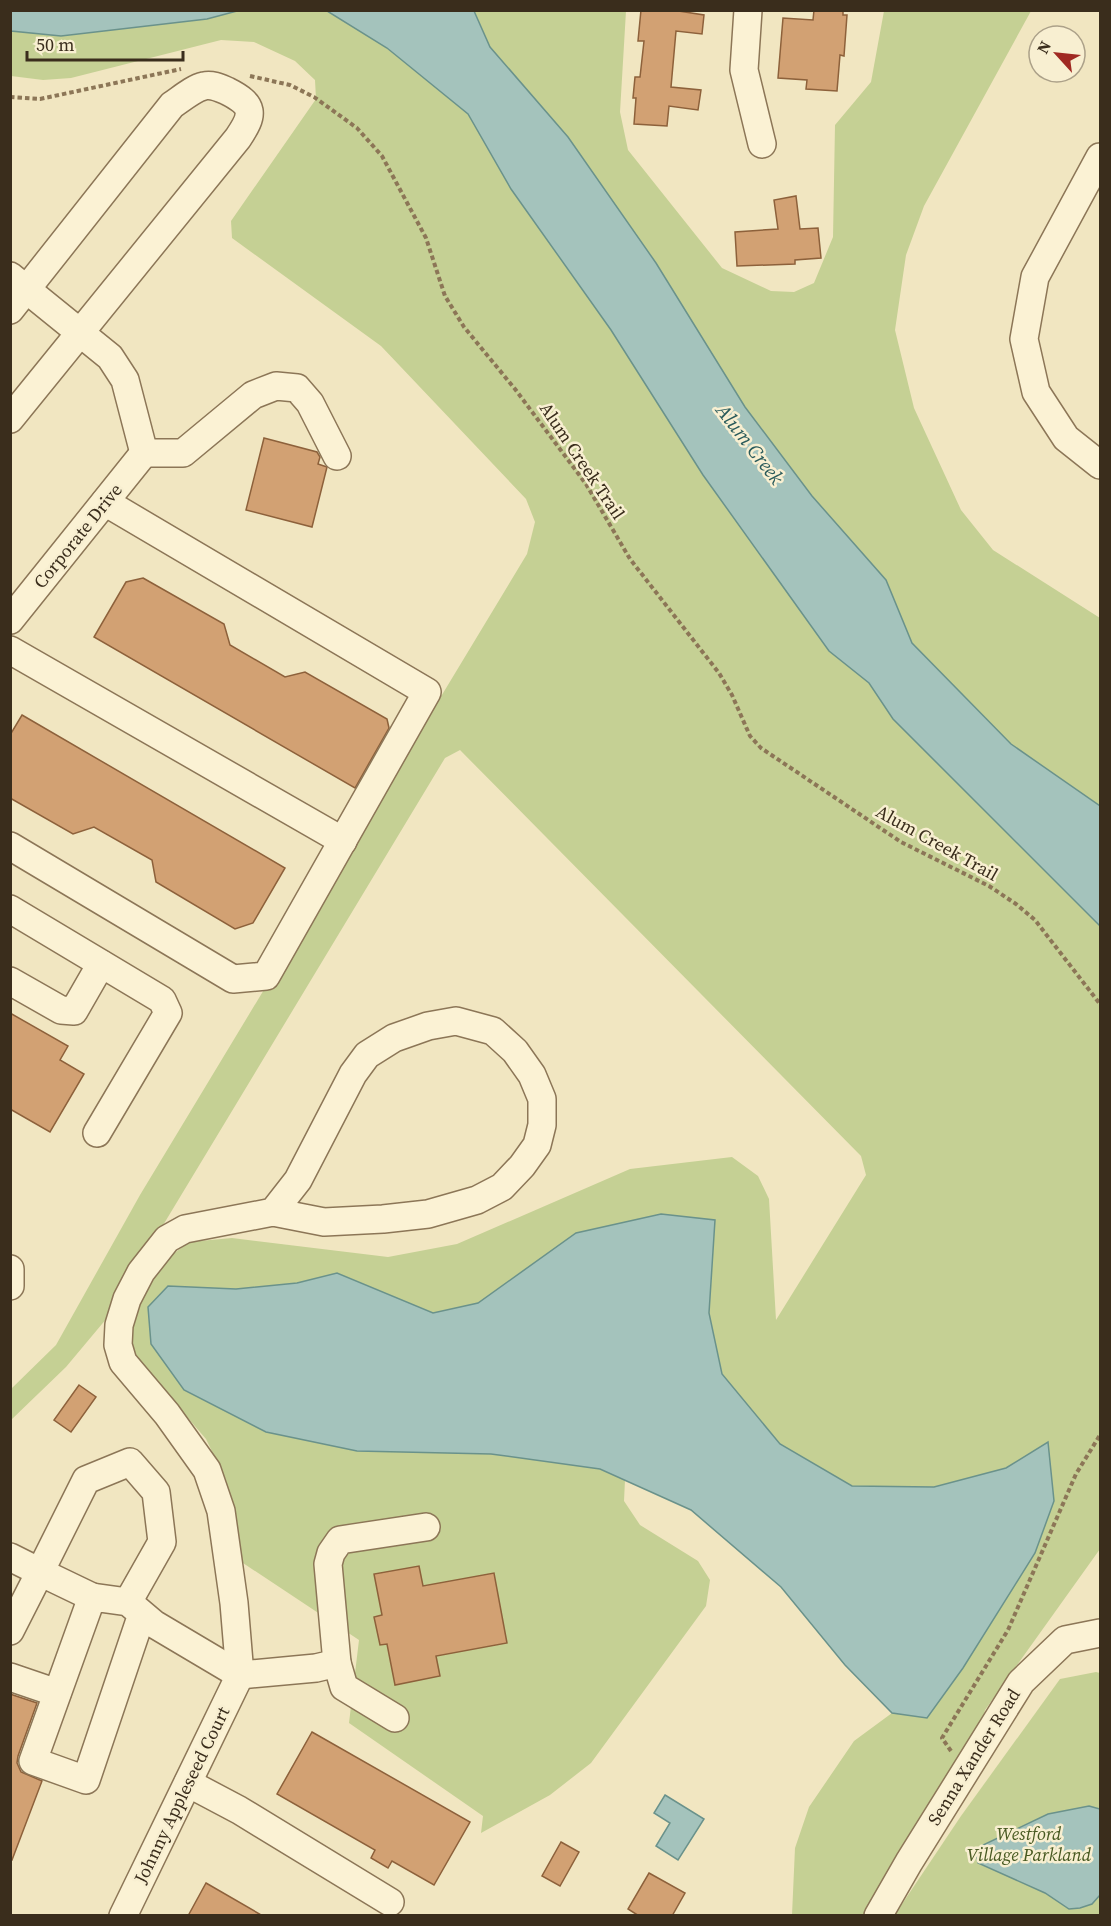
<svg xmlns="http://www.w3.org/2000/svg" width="1111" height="1926" font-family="'Source Serif 4',serif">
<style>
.green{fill:#c5d094}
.water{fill:#a4c3bc;stroke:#6a928b;stroke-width:1.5}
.building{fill:#d2a173;stroke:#8d613b;stroke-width:1.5}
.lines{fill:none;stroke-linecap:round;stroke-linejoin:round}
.minor-casing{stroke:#8c7657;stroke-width:30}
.path{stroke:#8c7657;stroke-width:4;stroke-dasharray:4.5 3;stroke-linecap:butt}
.minor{stroke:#fbf2d4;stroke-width:27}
.labels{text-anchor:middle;stroke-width:5;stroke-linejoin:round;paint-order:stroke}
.street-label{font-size:18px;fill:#3a2d1c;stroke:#f8efd1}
.park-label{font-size:18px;font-style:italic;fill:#475921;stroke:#f8efd1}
.water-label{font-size:20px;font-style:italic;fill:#2a5b5b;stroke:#f8efd1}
</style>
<rect width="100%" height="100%" fill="#f1e6c1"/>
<!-- green -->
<g class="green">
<polygon points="237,11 327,11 387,48 468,114 511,189 611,330 703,475 829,651 869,683 893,719 1100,926 1100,1549 985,1710 979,1734 868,1915 792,1915 795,1848 809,1807 854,1741 892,1713 927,1718 963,1668 1035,1553 1048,1442 1006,1468 934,1487 852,1486 780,1444 722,1374 709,1313 715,1220 661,1214 576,1233 478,1303 433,1313 337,1273 297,1283 236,1289 168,1287 151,1344 184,1390 266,1432 491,1454 600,1469 625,1480 624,1501 640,1525 698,1561 710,1580 706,1606 591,1763 550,1795 481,1833 483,1816 349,1723 359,1640 243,1563 226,1480 206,1439 132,1353 130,1332 142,1293 164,1261 189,1242 232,1238 388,1257 457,1244 630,1169 732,1157 758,1176 769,1199 776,1320 866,1175 861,1156 460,750 445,758 107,1318 66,1367 11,1420 11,1389 56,1345 140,1195 527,554 535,522 526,499 381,346 232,238 231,221 316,99 315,80 295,61 254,42 221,40 71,78 43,80 11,76 10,31 61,36 207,19"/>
<polygon points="474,11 626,11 620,112 628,150 722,268 771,291 794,292 814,283 833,237 835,125 871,82 884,11 1031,11 924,206 906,255 895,330 914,408 961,510 993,550 1100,618 1100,806 1011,744 912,643 885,580 812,496 745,407 656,263 568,137 490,47"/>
<polygon points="1096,1672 1100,1673 1100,1915 894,1916 961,1816 1060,1679"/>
</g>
<!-- water -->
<g class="water">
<polygon points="10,11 11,10 237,11 207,19 61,36 11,31"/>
<polygon points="327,11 474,11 490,47 568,137 656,263 745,407 812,496 886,580 912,643 1011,744 1100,806 1100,926 893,719 869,683 829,651 703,475 611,330 511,189 468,114 387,48"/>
<polygon points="661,1214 715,1220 709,1313 722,1374 780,1444 852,1486 934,1487 1006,1468 1048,1442 1054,1501 1035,1553 963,1668 927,1718 892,1713 845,1665 781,1587 691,1510 600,1469 491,1454 357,1451 266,1432 184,1390 151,1344 148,1307 168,1286 236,1289 297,1283 337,1273 433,1313 478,1303 576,1233"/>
<polygon points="665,1795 704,1819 678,1860 656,1846 670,1823 654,1813"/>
<polygon points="1089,1806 1100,1809 1100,1895 1092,1904 1080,1908 1069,1909 1045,1893 978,1863 976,1854 983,1845 1048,1814"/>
</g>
<!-- building -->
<g class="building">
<polygon points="641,10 672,10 704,15 702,34 676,31 671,87 701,90 698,110 669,106 667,126 634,124 636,98 633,98 635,77 640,77 644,41 638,41"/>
<polygon points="814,10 843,10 843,15 847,15 844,56 840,55 837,91 806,89 807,80 778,78 783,18 813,20"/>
<polygon points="796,196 800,229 818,228 821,258 795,260 795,264 737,266 735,232 778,229 774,200"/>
<polygon points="264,438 317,452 320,457 318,464 327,467 312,527 246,510"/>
<polygon points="143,578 224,624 230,645 285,677 305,672 387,719 389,728 355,788 94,637 126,582"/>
<polygon points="22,715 285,868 253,923 235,929 156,882 152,860 94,827 73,834 10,798 10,735"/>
<polygon points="10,1013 68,1046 60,1060 84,1074 50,1132 10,1109"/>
<polygon points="79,1385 96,1397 71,1432 54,1420"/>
<polygon points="419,1566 423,1586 494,1573 507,1643 436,1656 440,1676 395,1685 387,1644 380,1645 374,1617 382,1615 374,1574"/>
<polygon points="10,1694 37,1703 18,1756 17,1763 21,1772 42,1781 12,1860 10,1859"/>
<polygon points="312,1732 470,1822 434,1885 392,1861 388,1868 371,1858 375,1850 277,1794"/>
<polygon points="561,1842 579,1852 560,1886 542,1876"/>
<polygon points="649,1873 685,1893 672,1916 639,1916 628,1909"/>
<polygon points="206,1883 263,1916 188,1916"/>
</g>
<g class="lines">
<!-- minor casing -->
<g class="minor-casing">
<g id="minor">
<polyline points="748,10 744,70 762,144"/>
<polyline points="1100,157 1035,277 1024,339 1036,392 1066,438 1100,465"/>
<polyline points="10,276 110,357 125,380 144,453"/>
<path d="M10 310 172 105C181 99 194 88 204 86 212 84 220 88 227 91 255 105 254 114 238 138L10 419"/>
<polyline points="144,453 183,453 253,395 276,386 297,388 310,403 337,456"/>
<polyline points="10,620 144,453"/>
<polyline points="10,650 343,841"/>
<polyline points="10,846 233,979 266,976 427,692 105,502"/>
<polyline points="10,909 162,1000 168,1013 97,1133"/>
<polyline points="10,981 61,1010 74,1011 101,964"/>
<polyline points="10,1269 10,1286"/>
<polyline points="10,1557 40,1572 86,1480 130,1462 156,1492 162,1542 128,1602"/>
<polyline points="142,1614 86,1780 33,1761 92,1597 128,1602 154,1624 240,1675 316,1668 337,1663 328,1564 331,1553 340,1540 426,1527"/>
<polyline points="10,1631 40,1572 92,1597"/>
<polyline points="337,1663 344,1687 395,1718"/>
<polyline points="240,1675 234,1603 221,1511 207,1470 167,1414 123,1362 118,1345 119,1325 127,1299 141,1272 167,1239 185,1229 273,1212 324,1222 383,1219 428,1214 477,1200 502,1187 522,1166 537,1145 542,1125 542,1099 532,1075 515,1051 493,1031 456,1021 428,1026 394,1038 367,1055 353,1074 298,1180 273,1212"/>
<polyline points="10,1677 57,1693"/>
<polyline points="188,1783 239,1810 390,1902"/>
<polyline points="123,1916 240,1675"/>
<polyline points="878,1916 909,1862 1021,1682 1065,1640 1100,1633"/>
</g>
</g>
<!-- path -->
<g class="path">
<polyline points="250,76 290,85 314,97 357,128 382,156 426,238 445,296 464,327 515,389 586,484 630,559 719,673 732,695 750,736 761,748 901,842 989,886 1016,904 1035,920 1100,1004"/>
<polyline points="10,97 40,99 181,69"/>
<polyline points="951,1751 942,1738 1008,1630 1076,1474 1100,1435"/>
</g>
<!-- minor -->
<use href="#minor" class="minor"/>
</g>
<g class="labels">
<!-- street labels -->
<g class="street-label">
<text transform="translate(582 461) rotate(56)" y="6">Alum Creek Trail</text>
<text transform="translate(78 536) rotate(-51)" y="6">Corporate Drive</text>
<text transform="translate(937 843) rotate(29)" y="6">Alum Creek Trail</text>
<text transform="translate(974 1757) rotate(-58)" y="6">Senna Xander Road</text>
<text transform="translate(182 1795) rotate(-64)" y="6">Johnny Appleseed Court</text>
</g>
<!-- park labels -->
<g class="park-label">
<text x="1029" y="1840">Westford<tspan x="1029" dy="21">Village Parkland</tspan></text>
</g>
<!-- water labels -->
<g class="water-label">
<text transform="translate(750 444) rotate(52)" y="7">Alum Creek</text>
</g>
</g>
<!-- border -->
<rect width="1111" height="1926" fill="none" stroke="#3a2d1c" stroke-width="24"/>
<!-- north arrow -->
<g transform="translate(1057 54) rotate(297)"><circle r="28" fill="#f8efd1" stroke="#aca189" stroke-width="1.5"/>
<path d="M0-4.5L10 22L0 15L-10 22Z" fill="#a02922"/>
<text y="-9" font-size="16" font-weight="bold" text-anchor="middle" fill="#3a2d1c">N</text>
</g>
<!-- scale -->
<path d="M27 51v9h156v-9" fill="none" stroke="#3a2d1c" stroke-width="3"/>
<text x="36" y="51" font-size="18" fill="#3a2d1c" stroke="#f8efd1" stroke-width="4.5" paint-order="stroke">50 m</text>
</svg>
